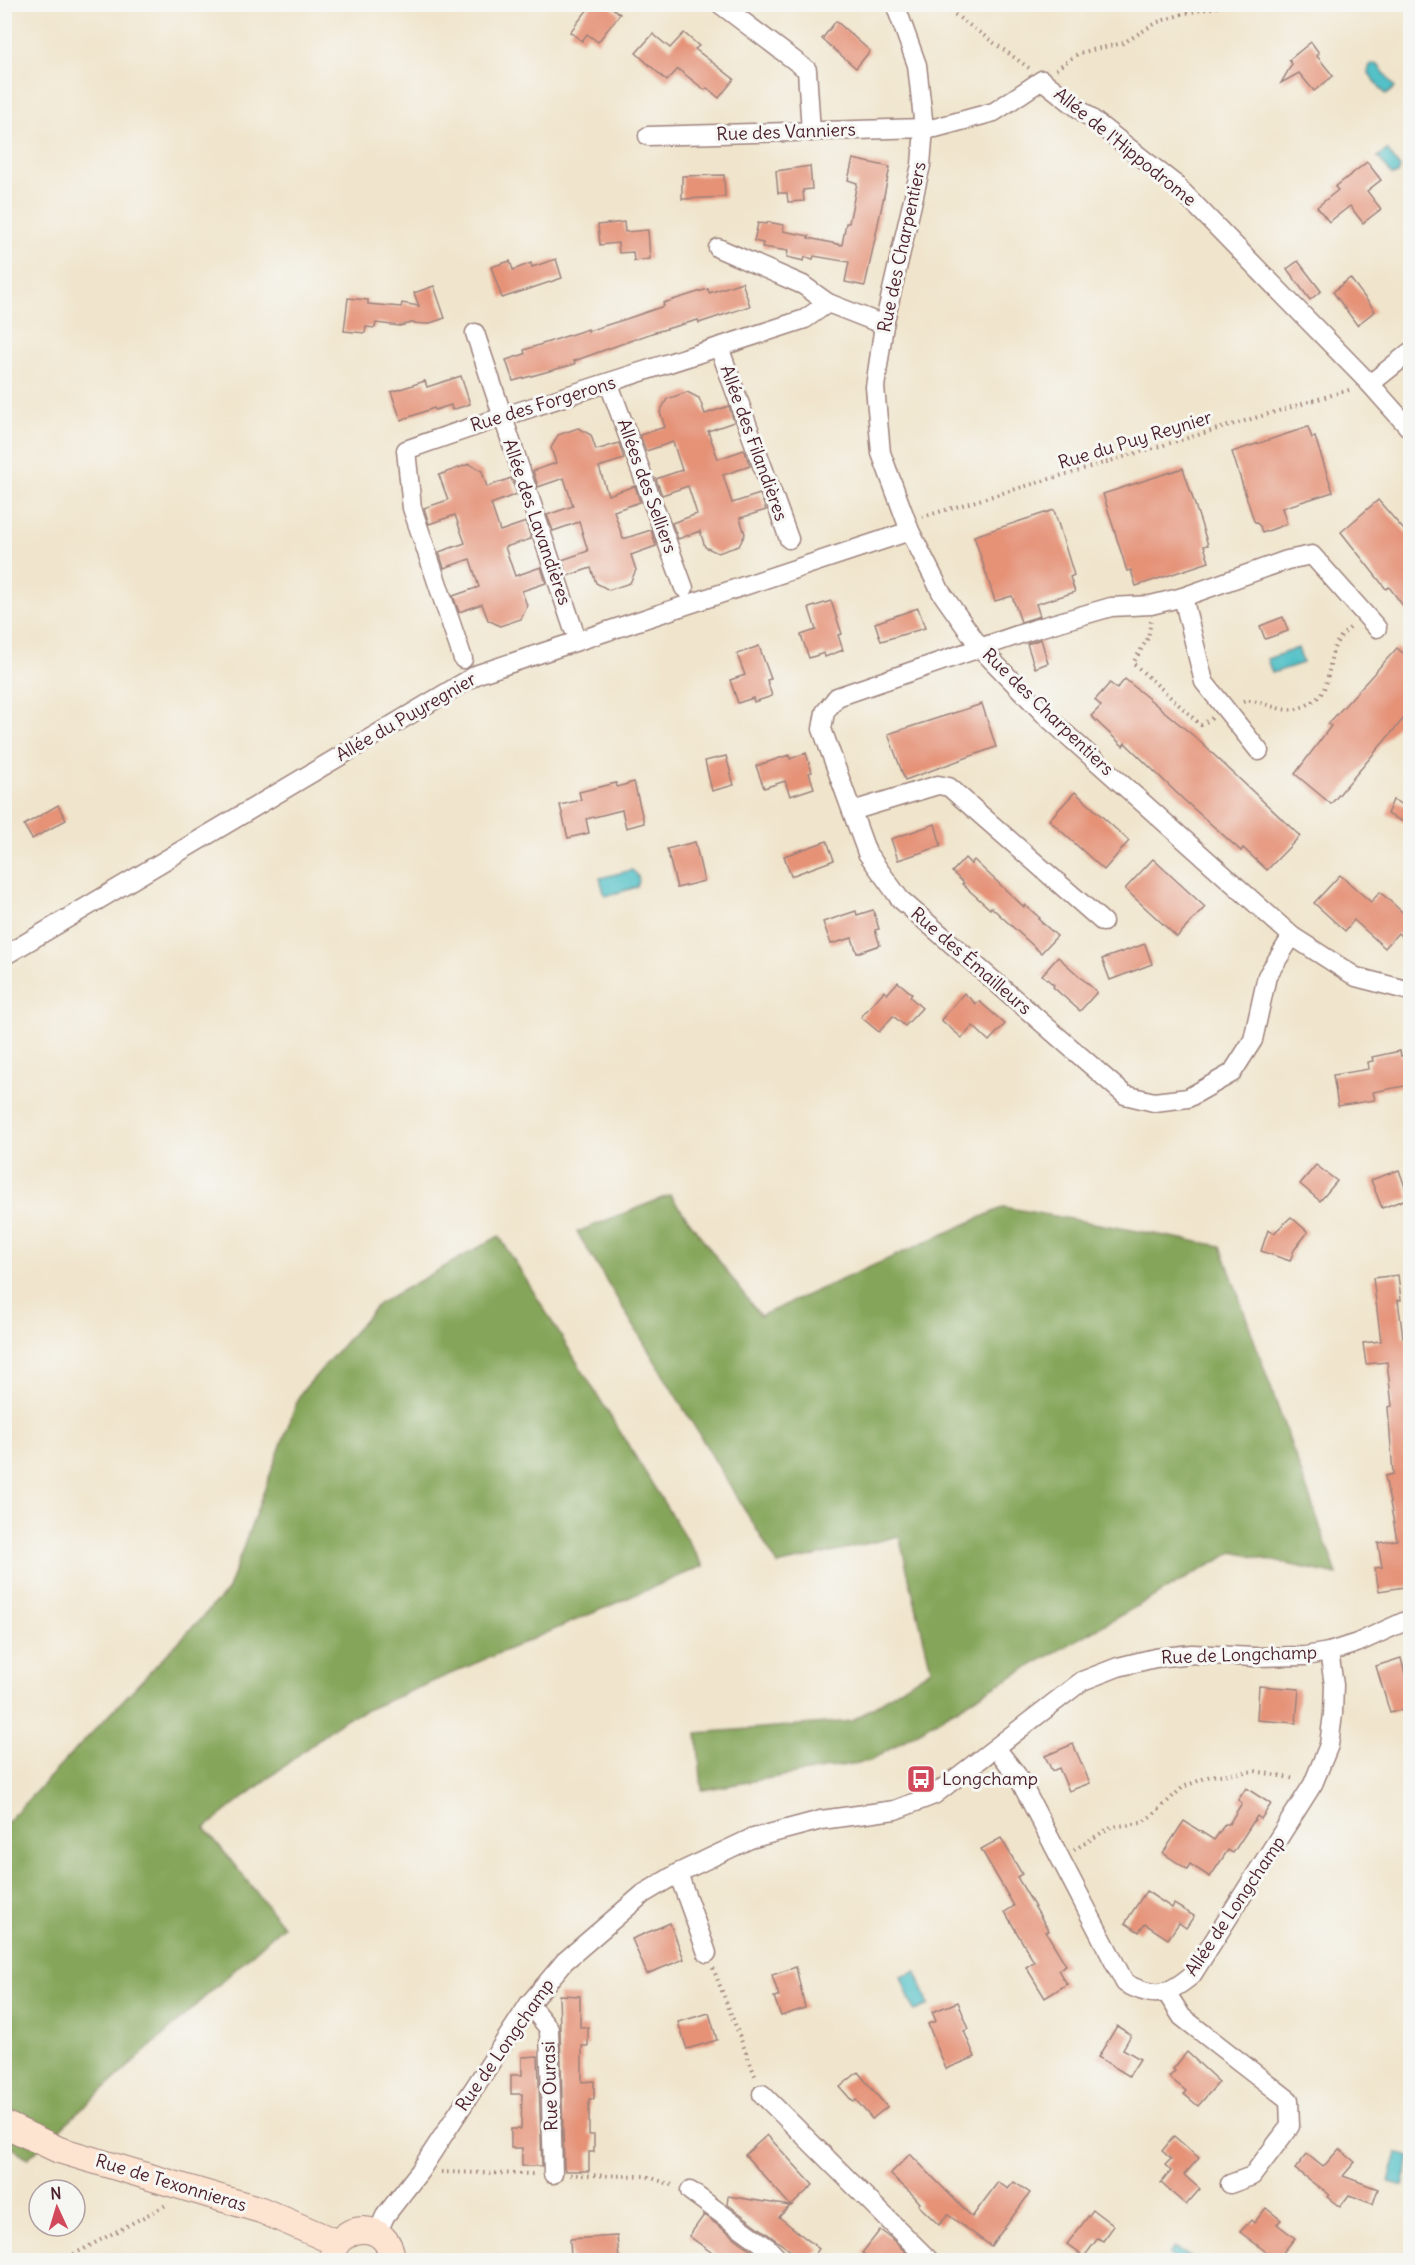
<svg xmlns="http://www.w3.org/2000/svg" width="1415" height="2265" font-family="Delius,sans-serif">
<style>
.forest{fill:#85a65a;stroke:#686242;stroke-width:1.5}
.water{fill:#52c1c7;stroke:#4e7079;stroke-width:1.5}
.building{fill:#e59277}
.lines{fill:none;stroke-linecap:round;stroke-linejoin:round}
.street-casing{stroke:#9d827c;stroke-width:21}
.secondary-casing{stroke:#9d827c;stroke-width:28}
.path{stroke:#9d827c;stroke-width:4;stroke-dasharray:1.5 4.5;stroke-linecap:butt}
.street{stroke:#fff;stroke-width:18}
.secondary{stroke:#fde4d1;stroke-width:26}
.labels{text-anchor:middle;stroke-width:6;stroke-linejoin:round;paint-order:stroke}
.street-label{font-size:18px;fill:#4a1f2b;stroke:#f6f6f2}
.poi-label{font-size:18px;fill:#4a1f2b;stroke:#f6f6f2;text-anchor:start}
</style>
<rect width="100%" height="100%" fill="#f6f6f2"/>
<filter id="ink" filterUnits="userSpaceOnUse"><feTurbulence type="fractalNoise" baseFrequency=".0167" numOctaves="2"/><feDisplacementMap in="SourceGraphic" scale="12" xChannelSelector="R" yChannelSelector="G"/><feConvolveMatrix kernelMatrix="1 2 1 2 8 2 1 2 1" color-interpolation-filters="sRGB"/></filter>
<filter id="wash" filterUnits="userSpaceOnUse"><feTurbulence type="fractalNoise" baseFrequency=".008" numOctaves="4" result="noise"/><feDisplacementMap in="SourceGraphic" scale="24" xChannelSelector="R" yChannelSelector="G"/><feGaussianBlur stdDeviation="1.35" result="paint"/><feColorMatrix in="noise" values="0 0 0 0 0 0 0 0 0 0 0 0 0 0 0 0 0 1.4 0 .05"/><feComposite in="paint" operator="in"/></filter>
<g filter="url(#wash)">
<rect width="100%" height="100%" fill="#f0e5cc"/>
<!-- forest -->
<g class="forest">
<polygon points="670,1195 760,1316 1004,1207 1221,1246 1337,1575 1233,1552 983,1693 870,1761 702,1790 697,1733 852,1721 931,1669 899,1536 778,1565 577,1232"/>
<polygon points="499,1236 703,1566 343,1720 205,1828 283,1926 28,2158 5,2143 4,1825 227,1591 300,1394 378,1304"/>
</g>
<!-- water -->
<g class="water">
<polygon points="1373,64 1378,65 1395,87 1386,95 1368,72 1370,65"/>
<polygon points="1387,150 1400,168 1398,174 1392,175 1378,157"/>
<polygon points="1298,648 1303,663 1272,673 1267,659"/>
<path d="M632 870C638 875 641 879 637 887L605 896 600 878Z"/>
<polygon points="916,1972 929,2005 914,2011 901,1977"/>
<polygon points="1397,2153 1410,2157 1403,2186 1389,2182"/>
<polygon points="1174,2247 1193,2259 1193,2260 1176,2260 1168,2255"/>
</g>
<g id="blocks">
<!-- building -->
<g class="building">
<polygon points="592,4 607,4 620,14 598,42 587,34 582,41 570,32"/>
<polygon points="836,21 870,51 856,68 822,39"/>
<polygon points="684,33 699,46 695,49 734,79 719,98 707,88 705,90 678,69 667,81 636,53 653,34 670,48"/>
<polygon points="1311,42 1319,53 1317,56 1333,76 1314,91 1299,73 1281,83 1292,64 1289,60"/>
<polygon points="853,159 890,167 865,286 845,282 849,262 814,256 813,259 805,257 804,261 787,257 788,251 762,247 763,243 754,241 758,223 767,224 767,222 784,225 783,231 809,236 808,238 842,245 846,223 849,223 857,183 848,180"/>
<polygon points="1367,162 1381,180 1367,191 1381,209 1363,223 1350,206 1329,222 1317,207 1338,190 1335,187"/>
<polygon points="810,166 812,189 803,190 804,201 788,202 787,193 778,193 776,171"/>
<polygon points="724,175 725,197 682,199 682,176"/>
<polygon points="624,222 625,232 648,230 650,259 634,261 633,252 619,253 618,243 600,245 598,225"/>
<polygon points="556,259 562,278 502,298 491,267 510,261 513,270 531,263 532,267"/>
<polygon points="1298,261 1321,291 1310,300 1287,269"/>
<polygon points="1350,278 1375,311 1357,325 1333,292"/>
<polygon points="742,282 750,306 699,323 698,320 652,333 574,361 575,364 513,381 506,360 525,354 524,350 588,329 588,331 626,319 664,306 663,303 708,289 709,293"/>
<polygon points="434,286 445,318 427,324 411,323 400,326 376,323 375,328 366,327 365,333 344,331 348,298 368,300 368,304 401,307 402,303 419,306 414,293"/>
<polygon points="461,376 470,404 452,410 451,405 435,410 434,408 401,420 391,392 425,381 427,387"/>
<polygon points="687,392 699,398 705,414 729,406 734,422 708,431 718,459 744,450 750,466 723,475 732,503 760,494 766,510 740,518 745,534 739,546 718,553 705,547 700,531 678,539 672,523 697,514 688,486 662,495 656,479 682,470 673,442 646,451 640,435 665,427 660,412 667,399"/>
<polygon points="1308,427 1312,438 1315,437 1333,492 1282,508 1287,524 1262,533 1260,526 1254,521 1232,452"/>
<polygon points="578,428 591,435 596,450 619,443 624,459 599,467 608,495 635,486 640,502 614,511 623,539 651,530 656,546 631,555 636,570 630,583 609,590 596,583 591,568 567,576 562,560 588,551 579,522 553,531 547,515 573,506 564,478 538,487 533,471 556,463 551,448 558,435"/>
<polygon points="469,464 482,471 487,487 511,478 517,494 491,504 500,531 526,522 531,539 505,547 515,576 541,567 546,583 522,591 527,606 521,619 500,626 488,620 482,604 459,612 453,596 479,587 470,559 444,568 439,552 465,543 455,515 429,524 424,508 448,500 439,475"/>
<polygon points="1183,468 1208,545 1204,546 1209,562 1136,586 1131,570 1127,571 1103,494"/>
<polygon points="1378,500 1410,537 1410,615 1389,587 1386,589 1341,532"/>
<polygon points="1054,510 1074,575 1070,577 1075,592 1036,604 1040,616 1021,622 1012,596 995,601 974,536"/>
<polygon points="831,601 842,634 838,635 843,650 825,657 824,653 809,658 801,635 816,630 809,608"/>
<polygon points="918,608 925,628 881,641 875,623"/>
<polygon points="1283,617 1288,631 1265,639 1260,626"/>
<polygon points="1041,639 1048,663 1035,668 1027,644"/>
<polygon points="759,646 771,679 767,680 772,696 754,702 753,698 738,703 730,680 745,675 737,654"/>
<polygon points="1397,648 1410,659 1410,711 1331,804 1295,774 1331,726 1328,724"/>
<polygon points="1125,679 1195,737 1300,836 1267,870 1243,848 1241,851 1184,800 1125,743 1123,746 1091,716 1101,706 1095,700 1110,683 1117,689"/>
<polygon points="982,704 996,747 905,780 888,734"/>
<polygon points="806,753 812,772 809,773 814,788 790,796 785,781 764,788 756,766 789,755 790,759"/>
<polygon points="726,756 734,785 712,791 705,761"/>
<polygon points="634,782 644,823 626,828 622,810 586,819 589,833 568,838 560,805 581,800 579,792 616,783 617,787"/>
<polygon points="1075,792 1129,841 1104,870 1049,820"/>
<polygon points="1393,800 1410,808 1410,825 1387,814"/>
<polygon points="58,805 66,820 32,839 24,825"/>
<polygon points="935,824 941,846 898,860 891,839"/>
<polygon points="827,841 834,860 791,876 784,856"/>
<polygon points="695,842 704,881 677,888 667,849"/>
<polygon points="965,858 971,864 974,860 1024,907 1025,905 1040,918 1038,919 1057,936 1041,953 991,907 990,909 962,884 964,883 952,872"/>
<polygon points="1153,859 1205,907 1177,937 1125,889"/>
<polygon points="1340,875 1371,902 1380,892 1410,919 1410,945 1398,933 1385,948 1354,920 1345,931 1314,903"/>
<polygon points="873,910 879,929 875,930 880,945 857,953 852,938 831,944 823,922 856,911 857,915"/>
<polygon points="1145,944 1152,964 1110,980 1102,959"/>
<polygon points="1058,957 1097,992 1080,1011 1053,987 1054,985 1042,975"/>
<polygon points="898,982 912,994 910,997 922,1008 905,1026 893,1016 879,1032 861,1017 884,991 887,994"/>
<polygon points="964,993 976,1004 979,1001 1005,1024 989,1041 973,1026 962,1038 941,1020"/>
<polygon points="1400,1051 1401,1056 1406,1055 1408,1065 1410,1064 1410,1085 1373,1092 1375,1100 1338,1106 1333,1075 1369,1069 1368,1062 1373,1061 1372,1057"/>
<polygon points="1316,1165 1337,1181 1320,1201 1300,1184"/>
<polygon points="1399,1170 1409,1198 1382,1208 1371,1180"/>
<polygon points="1291,1217 1308,1232 1294,1250 1290,1261 1261,1251 1268,1230 1274,1233"/>
<polygon points="1398,1275 1401,1300 1398,1300 1403,1338 1407,1337 1408,1347 1410,1347 1410,1586 1379,1591 1375,1568 1382,1567 1378,1543 1397,1540 1385,1476 1393,1474 1388,1407 1392,1406 1387,1362 1366,1364 1363,1343 1381,1341 1373,1278"/>
<polygon points="1401,1658 1410,1694 1410,1707 1390,1713 1376,1666"/>
<polygon points="1259,1686 1299,1689 1296,1723 1257,1720"/>
<polygon points="1073,1744 1090,1783 1069,1791 1059,1768 1052,1771 1045,1756"/>
<polygon points="1246,1788 1271,1804 1261,1819 1257,1816 1233,1853 1228,1850 1210,1877 1190,1864 1187,1869 1163,1853 1184,1821 1214,1840 1225,1824 1229,1824 1242,1803 1238,1800"/>
<polygon points="1001,1838 1022,1874 1017,1877 1049,1931 1046,1932 1066,1965 1058,1970 1067,1984 1045,1998 1026,1967 1034,1962 1005,1912 1014,1906 981,1849"/>
<polygon points="1146,1891 1172,1908 1174,1904 1194,1916 1186,1928 1179,1923 1168,1939 1145,1924 1139,1932 1125,1923"/>
<polygon points="670,1923 684,1959 647,1974 632,1939"/>
<polygon points="796,1967 805,2008 781,2016 774,1997 779,1996 772,1975"/>
<polygon points="559,1995 580,1996 580,2027 588,2027 588,2046 582,2046 582,2082 594,2081 594,2099 589,2099 589,2135 594,2135 594,2152 589,2152 589,2171 565,2171 564,2166"/>
<polygon points="958,2002 969,2029 964,2031 975,2057 946,2069 928,2024 936,2021 932,2012"/>
<polygon points="709,2013 717,2040 687,2049 678,2022"/>
<polygon points="1117,2026 1131,2035 1123,2049 1140,2059 1129,2076 1098,2057"/>
<polygon points="1187,2052 1219,2082 1198,2106 1184,2094 1186,2091 1169,2077 1175,2071 1173,2069"/>
<polygon points="538,2056 542,2166 522,2166 522,2148 511,2148 511,2129 521,2129 522,2094 511,2094 511,2075 522,2075 522,2057"/>
<polygon points="858,2072 887,2107 872,2119 856,2100 853,2102 840,2087"/>
<polygon points="767,2135 813,2185 791,2206 745,2155"/>
<polygon points="1174,2136 1199,2158 1184,2175 1200,2189 1186,2205 1161,2183 1171,2171 1165,2165 1171,2159 1162,2151"/>
<polygon points="1339,2149 1355,2162 1343,2176 1378,2189 1373,2204 1349,2195 1340,2207 1327,2197 1329,2195 1295,2169 1307,2154 1323,2167"/>
<polygon points="910,2154 972,2217 998,2182 1008,2189 1014,2182 1030,2193 991,2246 948,2215 939,2225 918,2205 920,2203 913,2195 890,2174"/>
<polygon points="728,2196 790,2206 779,2217 819,2249 811,2260 803,2260 727,2204"/>
<polygon points="1266,2208 1281,2220 1277,2224 1295,2238 1277,2260 1240,2232 1251,2220 1254,2223"/>
<polygon points="1093,2210 1114,2226 1103,2241 1098,2238 1084,2257 1067,2244"/>
<polygon points="704,2215 759,2256 755,2260 722,2260 689,2236"/>
<polygon points="880,2230 891,2238 914,2260 873,2260 862,2253"/>
<polygon points="617,2236 619,2260 571,2260 570,2239"/>
</g>
</g>
</g>
<g filter="url(#ink)">
<use href="#blocks" fill-opacity="0" stroke="#9d827c" stroke-width="1.5"/>
<g class="lines">
<!-- street casing -->
<g class="street-casing">
<g id="street">
<polyline points="720,4 807,70 811,132"/>
<polyline points="895,4 917,65 924,128 935,128 994,112 1042,80 1175,184 1370,384 1410,429"/>
<polyline points="648,136 924,128 921,165 884,325 875,387 881,453 910,531 941,592 981,649 1048,718 1292,936 1356,977 1410,991"/>
<polyline points="718,248 803,285 828,303"/>
<polyline points="475,333 573,628"/>
<polyline points="719,347 789,539"/>
<polyline points="609,384 684,588"/>
<polyline points="1370,384 1410,352"/>
<polyline points="1183,597 1287,560 1312,555 1377,628"/>
<path d="M463 659 412 508 406 450C538 403 672 363 805 319L828 303 884 325"/>
<polyline points="1259,751 1204,682 1183,597 1151,605 1111,607 1035,629 837,697 825,712 822,729 867,853 900,899 1125,1095 1154,1102 1188,1098 1232,1073 1253,1040 1267,976 1292,936"/>
<polyline points="852,811 938,785 949,787 1103,922"/>
<polyline points="4,956 478,674 910,531"/>
<path d="M996 1748 1017 1775 1125 1983C1154 1999 1167 1996 1192 1975L1313 1784 1329 1745 1333 1714 1334 1685 1329 1652"/>
<polyline points="678,1873 707,1953"/>
<polyline points="1166,1992 1182,2017 1289,2100 1290,2126 1252,2176 1230,2184"/>
<polyline points="529,2004 549,2029 553,2174"/>
<polyline points="762,2094 929,2260"/>
<polyline points="690,2191 768,2248 779,2260"/>
<polyline points="377,2234 385,2216 420,2171 529,2004 565,1961 643,1894 678,1873 750,1839 821,1820 895,1810 934,1795 1082,1681 1118,1667 1155,1658 1192,1654 1254,1657 1305,1656 1329,1652 1357,1643 1410,1619"/>
</g>
</g>
<!-- secondary casing -->
<g class="secondary-casing">
<g id="secondary">
<polyline points="4,2124 59,2150 261,2210 337,2243"/>
<path d="M332 2260C337 2220 390 2220 392 2260"/>
</g>
</g>
<!-- path -->
<g class="path">
<polyline points="940,4 1029,68"/>
<polyline points="1056,69 1079,53 1123,43 1158,22 1186,13 1233,4"/>
<polyline points="922,517 1352,389"/>
<polyline points="1151,621 1148,638 1133,663 1201,725 1212,718"/>
<path d="M1243 702C1260 696 1281 718 1305 706 1336 692 1324 665 1337 642 1340 636 1348 630 1353 625"/>
<polyline points="1074,1850 1111,1827 1141,1823 1154,1814 1183,1787 1210,1776 1255,1771 1295,1779"/>
<polyline points="713,1968 756,2078"/>
<polyline points="441,2172 536,2174"/>
<polyline points="570,2175 646,2176 675,2186"/>
<polyline points="63,2260 168,2204"/>
</g>
<!-- street -->
<use href="#street" class="street"/>
<!-- secondary -->
<use href="#secondary" class="secondary"/>
</g>
</g>
<!-- icons -->
<defs>
<g id="bus-square" transform="scale(1.5)"><rect x="-9" y="-9" width="18" height="18" rx="4" fill="#d1495b" stroke="#f6f6f2"/><path d="M-5-6H5V4H4V6H2V4H-2V6H-4V4H-5ZM-3.5-4V0h7V-4ZM-3.5 1.2v1.5H-2V1.2ZM2 1.2v1.5H3.5V1.2Z" fill="#fff"/></g>
</defs>
<g fill-rule="evenodd">
<use href="#bus-square" x="921" y="1779"/>
</g>
<g class="labels">
<!-- street labels -->
<g class="street-label">
<text transform="translate(786 132) rotate(-2)" y="6">Rue des Vanniers</text>
<text transform="translate(1125 147) rotate(39)" y="6">Allée de l'Hippodrome</text>
<text transform="translate(902 247) rotate(-78)" y="6">Rue des Charpentiers</text>
<text transform="translate(543 404) rotate(-17)" y="6">Rue des Forgerons</text>
<text transform="translate(1135 440) rotate(-17)" y="6">Rue du Puy Reynier</text>
<text transform="translate(754 443) rotate(70)" y="6">Allée des Filandières</text>
<text transform="translate(647 486) rotate(70)" y="6">Allées des Selliers</text>
<text transform="translate(537 522) rotate(71)" y="6">Allée des Lavandières</text>
<text transform="translate(1048 712) rotate(44)" y="6">Rue des Charpentiers</text>
<text transform="translate(406 717) rotate(-30)" y="6">Allée du Puyregnier</text>
<text transform="translate(971 961) rotate(41)" y="6">Rue des Émailleurs</text>
<text transform="translate(1239 1655) rotate(-2)" y="6">Rue de Longchamp</text>
<text transform="translate(1235 1906) rotate(-56)" y="6">Allée de Longchamp</text>
<text transform="translate(505 2045) rotate(-55)" y="6">Rue de Longchamp</text>
<text transform="translate(550 2086) rotate(-92)" y="6">Rue Ourasi</text>
<text transform="translate(171 2183) rotate(17)" y="6">Rue de Texonnieras</text>
</g>
<!-- poi labels -->
<g class="poi-label">
<text x="942" y="1785">Longchamp</text>
</g>
</g>
<!-- margin -->
<rect width="1415" height="2265" fill="none" stroke="#f6f6f2" stroke-width="24"/>
<!-- north arrow -->
<g transform="translate(57 2208) rotate(356)"><circle r="28" fill="#f6f6f2" stroke="#b1a0a2" stroke-width="1.5"/>
<path d="M0-4.5L10 22L0 15L-10 22Z" fill="#d1495b"/>
<text y="-9" font-size="16" font-weight="bold" text-anchor="middle" fill="#4a1f2b">N</text>
</g>
</svg>
